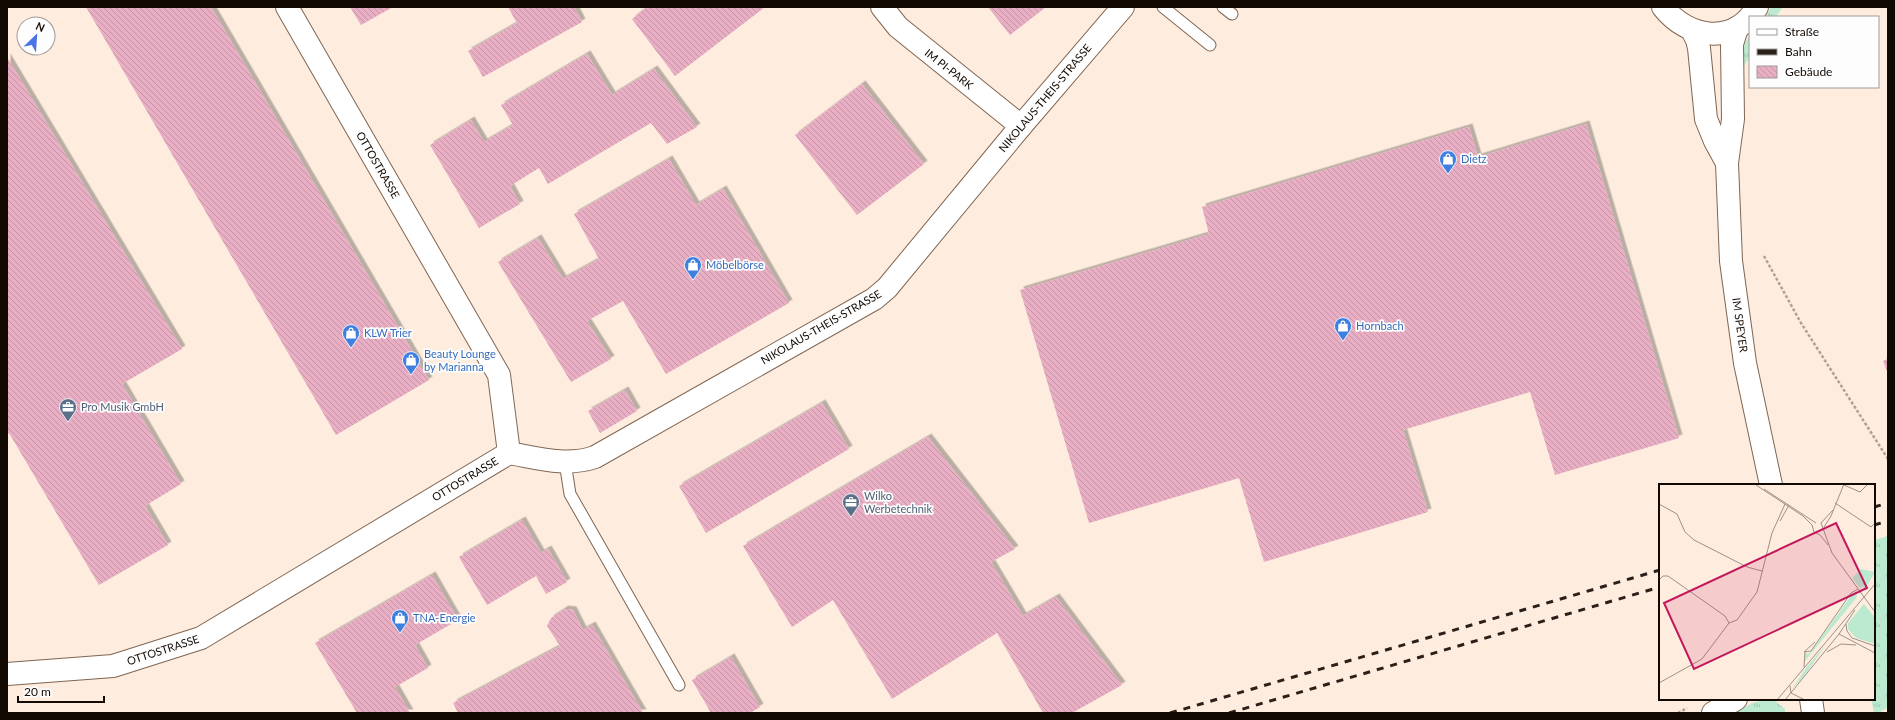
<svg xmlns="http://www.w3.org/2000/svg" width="1895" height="720" font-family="Lato,sans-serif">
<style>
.grass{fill:url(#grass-tufts)}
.building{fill:url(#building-back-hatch);filter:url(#shadow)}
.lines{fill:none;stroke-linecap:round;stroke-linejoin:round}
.lane-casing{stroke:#806652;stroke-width:13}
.street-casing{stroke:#806652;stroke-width:24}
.secondary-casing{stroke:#806652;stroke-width:24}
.path{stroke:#b0a196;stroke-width:2.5;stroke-dasharray:3 2;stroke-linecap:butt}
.lane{stroke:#fff;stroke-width:11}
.street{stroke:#fff;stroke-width:22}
.secondary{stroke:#fff;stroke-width:22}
.rail{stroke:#2a2019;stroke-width:3;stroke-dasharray:7 7;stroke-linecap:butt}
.labels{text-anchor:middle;stroke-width:3.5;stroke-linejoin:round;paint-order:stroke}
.street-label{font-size:11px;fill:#120903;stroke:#fdfdfd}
.shop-label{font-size:11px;fill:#366cbe;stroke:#fdfdfd;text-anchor:start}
.service-label{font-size:11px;fill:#4e5e75;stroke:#fdfdfd;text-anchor:start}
.inset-road{fill:none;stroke:#a09186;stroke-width:1}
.view{fill:#c2185b;fill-opacity:0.15;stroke:#c2185b;stroke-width:2}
.inset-edge{fill:none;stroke:#120903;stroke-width:2}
</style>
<defs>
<pattern id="grass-tufts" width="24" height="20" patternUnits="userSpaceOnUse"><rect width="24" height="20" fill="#bbead0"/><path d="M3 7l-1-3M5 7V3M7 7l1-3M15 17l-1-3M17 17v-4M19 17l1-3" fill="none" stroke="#a0c7b1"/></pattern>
<pattern id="building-back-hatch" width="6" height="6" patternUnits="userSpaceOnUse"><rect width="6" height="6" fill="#e8aec3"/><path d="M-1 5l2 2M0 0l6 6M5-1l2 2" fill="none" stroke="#c694a6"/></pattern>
<filter id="shadow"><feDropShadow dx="3.5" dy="-3.5" stdDeviation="0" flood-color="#0004"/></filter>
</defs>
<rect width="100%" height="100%" fill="#feecde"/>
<!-- grass -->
<g class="grass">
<polygon points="1771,7 1783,7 1776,17 1766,17"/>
<polygon points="1750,34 1750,57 1742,68 1741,50"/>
<polygon points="1888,536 1888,707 1879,713 1874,713 1871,699 1874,699 1874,540"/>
<polygon points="1769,699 1773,699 1785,709 1785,713 1736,713 1752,703"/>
</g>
<!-- building -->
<g class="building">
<polygon points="86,7 211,7 429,380 336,435"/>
<polygon points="350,7 393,7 361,25"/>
<polygon points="508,7 574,7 582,22 483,77 468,51 517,23"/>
<polygon points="647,7 765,7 675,76 632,19"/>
<polygon points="988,7 1046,7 1010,35"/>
<polygon points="587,54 612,95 654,69 697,127 667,144 651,123 548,184 539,168 510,186 520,204 479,228 430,145 471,120 484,142 513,125 501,105"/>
<polygon points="7,57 182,349 122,384 181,484 145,506 168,545 99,585 9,433 7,435"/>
<polygon points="862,84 924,164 857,215 795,135"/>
<polygon points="1586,124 1679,438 1555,475 1530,392 1403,430 1428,512 1264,562 1239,478 1089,523 1020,290 1209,234 1202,207 1469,127 1478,157"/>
<polygon points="669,159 696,205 723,189 789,303 666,374 623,301 587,321 611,359 571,382 498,262 538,238 563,279 599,259 574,214"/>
<polygon points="1888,359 1888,374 1883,361"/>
<polygon points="625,390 637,411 600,433 588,411"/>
<polygon points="822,403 849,449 706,533 679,486"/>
<polygon points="928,437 1015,549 991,562 1023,616 1056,597 1122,685 1072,713 1043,713 997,633 892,699 833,600 792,627 743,546"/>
<polygon points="522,520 541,553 548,549 567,582 546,594 536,576 487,605 459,557"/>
<polygon points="432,575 458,620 415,645 428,668 395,687 410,713 357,713 315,643"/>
<polygon points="565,609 573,610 583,630 592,625 643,713 458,713 453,703 560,646 547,626 551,618"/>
<polygon points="731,657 760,707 750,713 711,713 692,680"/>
</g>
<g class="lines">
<!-- lane casing -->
<g class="lane-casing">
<g id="lane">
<polyline points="1163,7 1210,45"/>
<polyline points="1223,7 1232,14"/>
<polyline points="565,462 570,494 679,685"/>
</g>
</g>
<!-- street casing -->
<g class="street-casing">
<g id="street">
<polyline points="882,7 898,27 1021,126"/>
<path d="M509 453C538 458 566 467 595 457L874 299 887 288 1021 126 1123 7"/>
<polyline points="7,674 113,666 201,638 509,453 499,375 287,7"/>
<polyline points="1713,713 1736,699"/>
</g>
</g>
<!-- secondary casing -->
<g class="secondary-casing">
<g id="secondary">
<path d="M1663 7C1688 39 1735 46 1757 7"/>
<polyline points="1737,28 1732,44 1733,119 1727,163 1731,261 1745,363 1771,485"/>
<polyline points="1692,30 1697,40 1699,48 1706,119 1715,141 1727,163"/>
<polyline points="1811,699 1813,713"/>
</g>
</g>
<!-- path -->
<g class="path">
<polyline points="1764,256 1801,323 1888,459"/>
<polyline points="1678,713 1687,708"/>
</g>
<!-- lane -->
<use href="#lane" class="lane"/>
<!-- street -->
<use href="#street" class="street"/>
<!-- secondary -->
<use href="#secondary" class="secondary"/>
<!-- rail -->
<g class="rail">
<polyline points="1874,507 1888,503"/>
<polyline points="1874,525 1888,521"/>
<polyline points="1170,713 1660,570"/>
<polyline points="1229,713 1660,587"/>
</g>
</g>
<!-- icons -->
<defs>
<g id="shop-pin" transform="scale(0.9)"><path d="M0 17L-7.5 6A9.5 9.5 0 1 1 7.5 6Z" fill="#3f7fe0" stroke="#fdfdfd"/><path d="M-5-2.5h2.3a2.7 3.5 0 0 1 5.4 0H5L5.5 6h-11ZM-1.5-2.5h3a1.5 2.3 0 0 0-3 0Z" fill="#fff"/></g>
<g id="office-pin" transform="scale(0.9)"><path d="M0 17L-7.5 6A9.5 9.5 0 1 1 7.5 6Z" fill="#5c6f8a" stroke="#fdfdfd"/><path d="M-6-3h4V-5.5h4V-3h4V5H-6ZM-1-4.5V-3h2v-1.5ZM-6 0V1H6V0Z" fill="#fff"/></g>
</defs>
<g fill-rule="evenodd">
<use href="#shop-pin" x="1448" y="159"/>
<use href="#shop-pin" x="693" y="265"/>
<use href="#shop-pin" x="1343" y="326"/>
<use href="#shop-pin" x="351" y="333"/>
<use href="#shop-pin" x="411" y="360"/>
<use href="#office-pin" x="68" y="407"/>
<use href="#office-pin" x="851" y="502"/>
<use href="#shop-pin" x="400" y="618"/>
</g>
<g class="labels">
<!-- street labels -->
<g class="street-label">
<text transform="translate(949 69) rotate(38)" y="4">IM PI-PARK</text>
<text transform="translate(1045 98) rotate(-50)" y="4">NIKOLAUS-THEIS-STRASSE</text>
<text transform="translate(378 165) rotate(60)" y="4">OTTOSTRASSE</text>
<text transform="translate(1740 325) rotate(82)" y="4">IM SPEYER</text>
<text transform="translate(821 327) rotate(-30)" y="4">NIKOLAUS-THEIS-STRASSE</text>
<text transform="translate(465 479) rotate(-31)" y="4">OTTOSTRASSE</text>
<text transform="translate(163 650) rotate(-18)" y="4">OTTOSTRASSE</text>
</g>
<!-- shop labels -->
<g class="shop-label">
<text x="1461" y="163">Dietz</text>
<text x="706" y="269">Möbelbörse</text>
<text x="1356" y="330">Hornbach</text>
<text x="364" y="337">KLW Trier</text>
<text x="424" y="358">Beauty Lounge<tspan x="424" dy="13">by Marianna</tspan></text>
<text x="413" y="622">TNA-Energie</text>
</g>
<!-- service labels -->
<g class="service-label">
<text x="81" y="411">Pro Musik GmbH</text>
<text x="864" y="500">Wilko<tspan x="864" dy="13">Werbetechnik</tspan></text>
</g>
</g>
<!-- overview -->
<g transform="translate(1659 484)">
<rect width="216" height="216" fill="#feecde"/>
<path d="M202 85 216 88 206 105 204 102 201 104 193 94ZM197 108 198 113 146 177V170L151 169 194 109ZM205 120 216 134V160L197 154 189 145V139ZM168 159 146 191 133 205 147 184Z" fill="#bbead0"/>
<path class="inset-road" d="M97 1 144 32 153 41 155 48 161 51 169 61M185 1 201 8 209 0M105 5 157 39M176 19 212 43 216 39M0 20 18 30 26 48 35 56 88 83 103 87M121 37 130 21M162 39 173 69 216 128M162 39 174 26M165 43 172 32 185 0M0 96 4 92H9L66 132 70 139 43 175 0 199M70 139 78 136 98 108 113 49 126 20M187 140 188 147 193 154 216 162M180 150 216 169M145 168 152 167 192 109 199 105M168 168 182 160 197 161M145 183 146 167 156 158M131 202 132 209 146 216M118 216 216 100M126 216 180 150 196 126"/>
<path class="view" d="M177 39 208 104 35 185 5 119Z"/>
<rect width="216" height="216" class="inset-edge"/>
</g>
<!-- border -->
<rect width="1895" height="720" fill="none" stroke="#120903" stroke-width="16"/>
<!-- legend -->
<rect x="1749" y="16" width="130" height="72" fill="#fdfdfd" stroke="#9f9b99"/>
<rect x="1757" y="29" width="20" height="6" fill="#ffffff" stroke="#9f9b99"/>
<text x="1785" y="36" font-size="12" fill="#120903">Straße</text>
<rect x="1757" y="49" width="20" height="6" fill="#2a2019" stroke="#9f9b99"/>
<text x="1785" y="56" font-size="12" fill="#120903">Bahn</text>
<rect x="1757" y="66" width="20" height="12" fill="url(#building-back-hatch)" stroke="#9f9b99"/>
<text x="1785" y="76" font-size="12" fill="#120903">Gebäude</text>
<!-- north arrow -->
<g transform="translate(36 36) rotate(25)"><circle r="19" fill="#fdfdfd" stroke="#9f9b99"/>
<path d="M0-3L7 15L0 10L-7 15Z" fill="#4973e6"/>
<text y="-6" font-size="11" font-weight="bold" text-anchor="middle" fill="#120903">N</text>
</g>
<!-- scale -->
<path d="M18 696v6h86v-6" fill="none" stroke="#120903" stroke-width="2"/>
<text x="24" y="696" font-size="12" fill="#120903" stroke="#fdfdfd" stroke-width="3" paint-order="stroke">20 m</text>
</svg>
